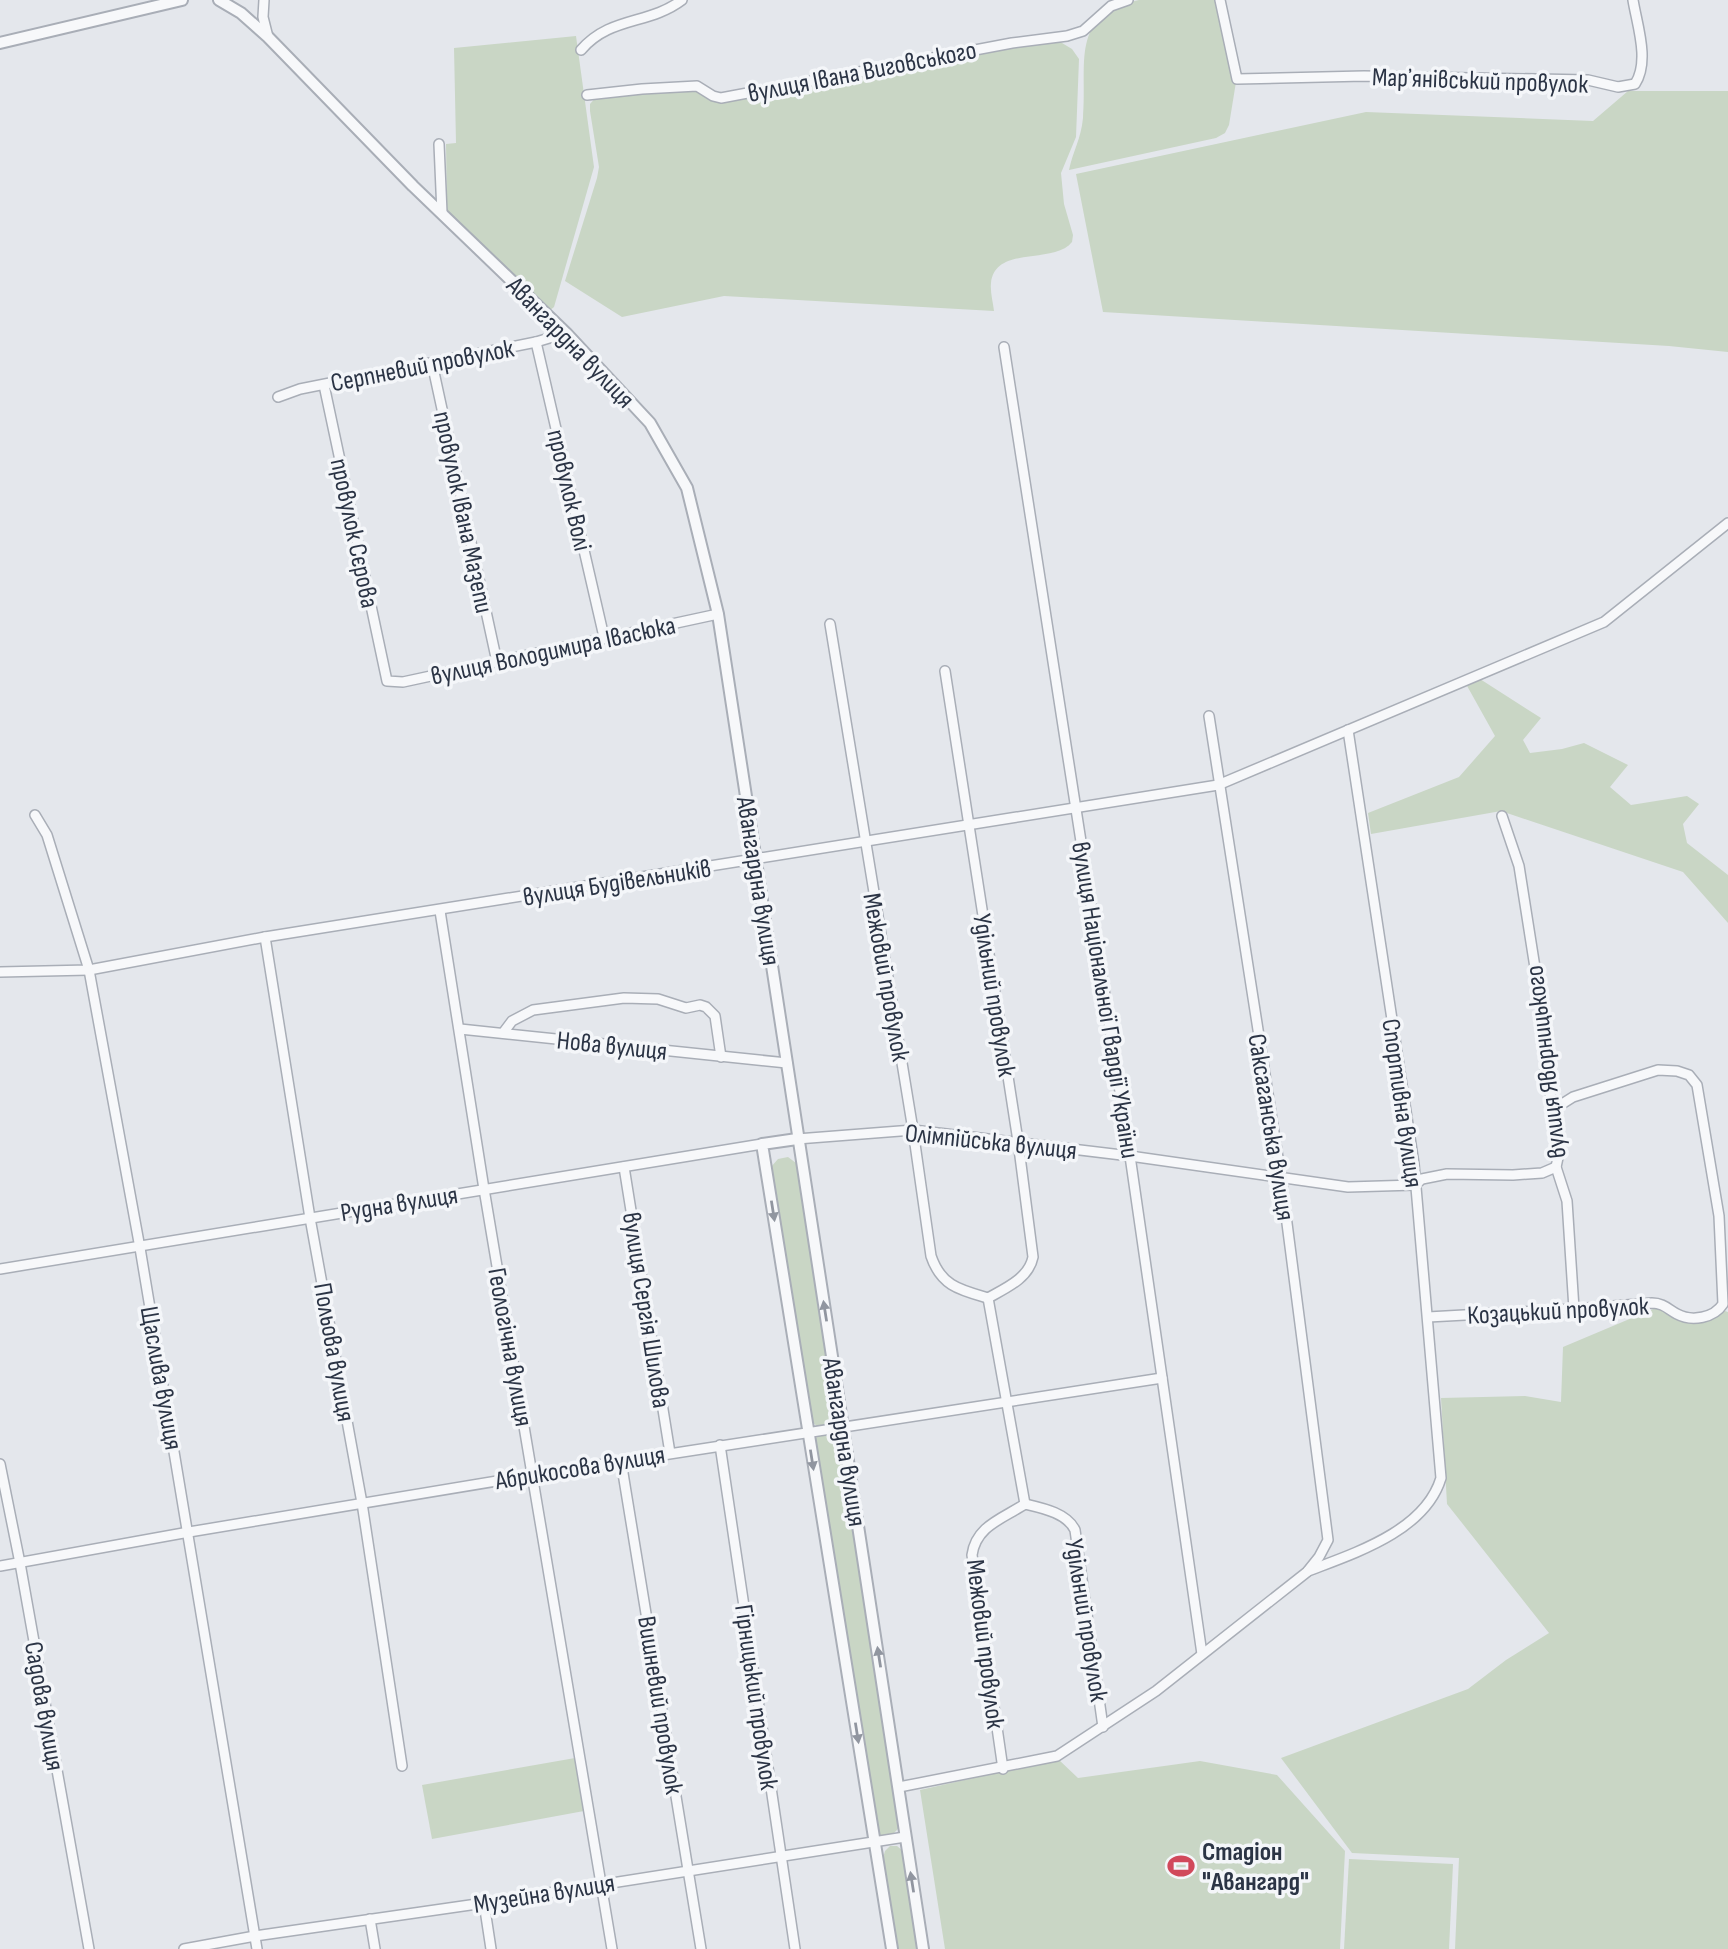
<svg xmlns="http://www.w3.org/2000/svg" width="1728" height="1949" font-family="'Sofia Sans Condensed',sans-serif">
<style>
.green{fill:#c9d6c5}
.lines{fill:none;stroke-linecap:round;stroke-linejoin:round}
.minor-casing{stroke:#a9aeb7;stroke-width:12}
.tertiary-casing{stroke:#a9aeb7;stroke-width:14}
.minor{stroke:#f7f8fa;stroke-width:9}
.tertiary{stroke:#f7f8fa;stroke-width:10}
.oneway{fill:#9196a0}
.labels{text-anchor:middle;stroke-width:7;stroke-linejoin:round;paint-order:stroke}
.street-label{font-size:26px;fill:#2b3445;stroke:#f4f6f9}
.poi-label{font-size:26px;font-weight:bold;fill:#2b3445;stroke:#f4f6f9;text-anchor:start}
</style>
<rect width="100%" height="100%" fill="#e4e7ec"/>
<!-- green -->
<g class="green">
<path d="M1139 0H1218L1236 82 1229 125 1225 133 1216 138 1069 170C1073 151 1081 139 1083 118 1088 64 1068 15 1139 0Z"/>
<polygon points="576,36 594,167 554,307 549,311 447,210 446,144 456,143 454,48"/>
<path d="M1057 40 1072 49 1079 59 1076 137 1061 173 1064 204 1073 235 1072 242C1054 265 995 245 991 283 990 292 993 302 994 311L724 296 622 317 565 281 597 178 599 167 590 111V104L597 96 699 90 710 100 717 101 1012 46Z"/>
<polygon points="1628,91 1728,91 1728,352 1669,346 1103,312 1076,174 1366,112 1593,121"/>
<polygon points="1480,679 1541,718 1523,740 1530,753 1562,749 1584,743 1628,765 1610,787 1631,805 1687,796 1699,804 1683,824 1687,843 1728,875 1728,923 1683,872 1501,811 1371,834 1368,813 1459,777 1495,736 1466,684"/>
<polygon points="788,1157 796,1163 837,1416 833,1423 818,1427 811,1421 771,1167 778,1159"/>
<polygon points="1658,1307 1678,1317 1722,1310 1728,1312 1728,1949 1455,1949 1459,1858 1352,1853 1281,1758 1468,1689 1506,1660 1549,1633 1447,1504 1441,1398 1525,1396 1561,1402 1563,1347"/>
<path d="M835 1432 839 1435 899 1827C894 1835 887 1839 877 1834L815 1439 819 1435Z"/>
<polygon points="575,1758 584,1811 432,1839 422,1785"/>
<polygon points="1058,1759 1078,1778 1200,1761 1277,1775 1345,1851 1340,1949 945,1949 920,1790"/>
<polygon points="890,1846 897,1846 903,1851 918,1949 897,1949 883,1858 885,1851"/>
<polygon points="1349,1859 1453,1864 1449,1949 1344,1949"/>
</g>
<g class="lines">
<!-- minor casing -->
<g class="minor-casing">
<g id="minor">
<polyline points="264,0 263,17 268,37"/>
<path d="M1220 0 1237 79 1364 76 1588 80 1618 87 1635 84C1650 61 1637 25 1633 0"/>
<path d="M581 50C610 16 649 25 682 0"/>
<polyline points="587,95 642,89 697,86 713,96 721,98 1012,43 1067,36 1083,31 1111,6 1128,0"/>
<polyline points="439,144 442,213"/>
<polyline points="536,342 604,637"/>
<polyline points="1004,347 1130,1156 1202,1654"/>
<polyline points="432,363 497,662"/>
<polyline points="324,385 387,681 403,682 718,614"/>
<polyline points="278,397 300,389 536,342 566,333"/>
<path d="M830 624 913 1130 931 1256C941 1286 960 1290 988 1298"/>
<path d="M945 671 1018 1141 1033 1257C1029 1278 1006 1288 988 1298"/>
<polyline points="35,815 47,835 89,970 140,1248 257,1949"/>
<polyline points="1502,816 1519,866 1545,1031 1545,1069 1558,1131 1559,1153 1556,1167 1567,1201 1574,1309"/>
<polyline points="440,911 484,1189 612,1949"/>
<polyline points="265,937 310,1218 362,1503 402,1766"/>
<polyline points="0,972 89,970 265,937 1218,785 1604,622 1728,523"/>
<polyline points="460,1029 787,1063"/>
<polyline points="503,1033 512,1021 533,1010 624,998 658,999 686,1008 700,1005 706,1007 715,1016 721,1057"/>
<polyline points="797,1139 913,1130 1130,1156 1348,1187 1415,1185 1422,1179 1447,1174 1513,1175 1542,1173 1556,1167"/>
<polyline points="624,1167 670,1453"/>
<polyline points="0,1269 762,1144"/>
<polyline points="988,1298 1025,1504"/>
<path d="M1428 1317 1574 1309 1652 1303C1663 1303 1668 1309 1677 1314 1692 1322 1714 1318 1723 1304L1719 1216 1697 1085 1689 1075 1677 1071 1658 1070 1573 1097 1554 1109"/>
<polyline points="720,1445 795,1949"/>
<polyline points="621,1461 701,1949"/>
<polyline points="0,1464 20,1563 89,1949"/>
<path d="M1025 1504C1042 1508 1067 1513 1075 1530L1103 1727"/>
<polyline points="0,1566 189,1532 533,1475 1162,1378"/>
<path d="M1308 1571C1355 1553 1425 1531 1441 1478L1414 1164 1348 730"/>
<path d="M1003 1769 972 1555C976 1526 1002 1519 1025 1504"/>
<polyline points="899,1787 1057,1756 1156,1691 1307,1572 1319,1557 1328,1540 1281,1177 1209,716"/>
<polyline points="484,1903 491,1949"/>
<polyline points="370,1919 375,1949"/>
<polyline points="184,1949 255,1936 484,1903 905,1837"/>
</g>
</g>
<!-- tertiary casing -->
<g class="tertiary-casing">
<g id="tertiary">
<polyline points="219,0 241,13 268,37 413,186 566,333 650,423 687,488 718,614 923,1949"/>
<polyline points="0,43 182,0"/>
<polyline points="797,1139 762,1144 892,1949"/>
</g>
</g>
<!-- minor -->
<use href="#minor" class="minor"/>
<!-- tertiary -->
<use href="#tertiary" class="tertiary"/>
</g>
<!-- one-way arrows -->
<defs><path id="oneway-solid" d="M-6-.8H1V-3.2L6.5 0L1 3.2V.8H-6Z" transform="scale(1.75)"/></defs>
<g class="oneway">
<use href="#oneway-solid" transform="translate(773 1211) rotate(81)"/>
<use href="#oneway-solid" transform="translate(825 1311) rotate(-99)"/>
<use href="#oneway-solid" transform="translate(812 1460) rotate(81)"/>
<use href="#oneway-solid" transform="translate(879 1657) rotate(-99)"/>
<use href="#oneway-solid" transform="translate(857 1733) rotate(81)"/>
<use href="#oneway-solid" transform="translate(912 1882) rotate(-99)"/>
</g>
<!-- icons -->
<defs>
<g id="stadium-bare" transform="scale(2.1)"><path d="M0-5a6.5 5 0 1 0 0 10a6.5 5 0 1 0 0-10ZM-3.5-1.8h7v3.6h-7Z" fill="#d1495b" stroke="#f4f6f9" stroke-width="2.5" paint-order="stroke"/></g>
</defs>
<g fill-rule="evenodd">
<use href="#stadium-bare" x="1181" y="1866"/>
</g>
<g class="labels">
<!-- street labels -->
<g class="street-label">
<text transform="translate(862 71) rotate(-11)" y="9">вулиця Івана Виговського</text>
<text transform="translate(1480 80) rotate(2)" y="9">Марʼянівський провулок</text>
<text transform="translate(571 342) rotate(46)" y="9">Авангардна вулиця</text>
<text transform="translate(422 365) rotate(-11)" y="9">Серпневий провулок</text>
<text transform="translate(570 490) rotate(77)" y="9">провулок Волі</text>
<text transform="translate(464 512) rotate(78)" y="9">провулок Івана Мазепи</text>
<text transform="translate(355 533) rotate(78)" y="9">провулок Сєрова</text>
<text transform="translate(553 650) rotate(-12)" y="9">вулиця Володимира Івасюка</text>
<text transform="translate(759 881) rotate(81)" y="9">Авангардна вулиця</text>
<text transform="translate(617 882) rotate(-9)" y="9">вулиця Будівельників</text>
<text transform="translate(887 977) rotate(80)" y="9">Межовий провулок</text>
<text transform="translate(995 995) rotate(81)" y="9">Удільний провулок</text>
<text transform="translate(1106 1000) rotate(81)" y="9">вулиця Національної Гвардії України</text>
<text transform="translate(612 1045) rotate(6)" y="9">Нова вулиця</text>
<text transform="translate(1545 1062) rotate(-97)" y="9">вулиця Яворницького</text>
<text transform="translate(1403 1103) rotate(82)" y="9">Спортивна вулиця</text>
<text transform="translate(1272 1127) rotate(81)" y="9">Саксаганська вулиця</text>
<text transform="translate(991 1141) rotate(6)" y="9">Олімпійська вулиця</text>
<text transform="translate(399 1203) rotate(-9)" y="9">Рудна вулиця</text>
<text transform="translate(647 1310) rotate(81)" y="9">вулиця Сергія Шилова</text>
<text transform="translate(1558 1310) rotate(-3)" y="9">Козацький провулок</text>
<text transform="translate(511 1347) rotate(80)" y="9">Геологічна вулиця</text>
<text transform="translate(335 1352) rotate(80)" y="9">Польова вулиця</text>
<text transform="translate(162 1378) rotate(80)" y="9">Щаслива вулиця</text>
<text transform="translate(845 1442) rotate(81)" y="9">Авангардна вулиця</text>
<text transform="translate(580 1467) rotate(-9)" y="9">Абрикосова вулиця</text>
<text transform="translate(1087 1620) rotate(81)" y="9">Удільний провулок</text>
<text transform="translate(986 1644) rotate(83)" y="9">Межовий провулок</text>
<text transform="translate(757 1697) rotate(82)" y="9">Гірницький провулок</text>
<text transform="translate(661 1705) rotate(81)" y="9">Вишневий провулок</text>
<text transform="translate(45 1706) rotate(80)" y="9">Садова вулиця</text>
<text transform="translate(544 1893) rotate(-9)" y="9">Музейна вулиця</text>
</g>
<!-- poi labels -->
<g class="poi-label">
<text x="1202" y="1860">Стадіон<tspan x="1202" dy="30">"Авангард"</tspan></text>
</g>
</g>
</svg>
